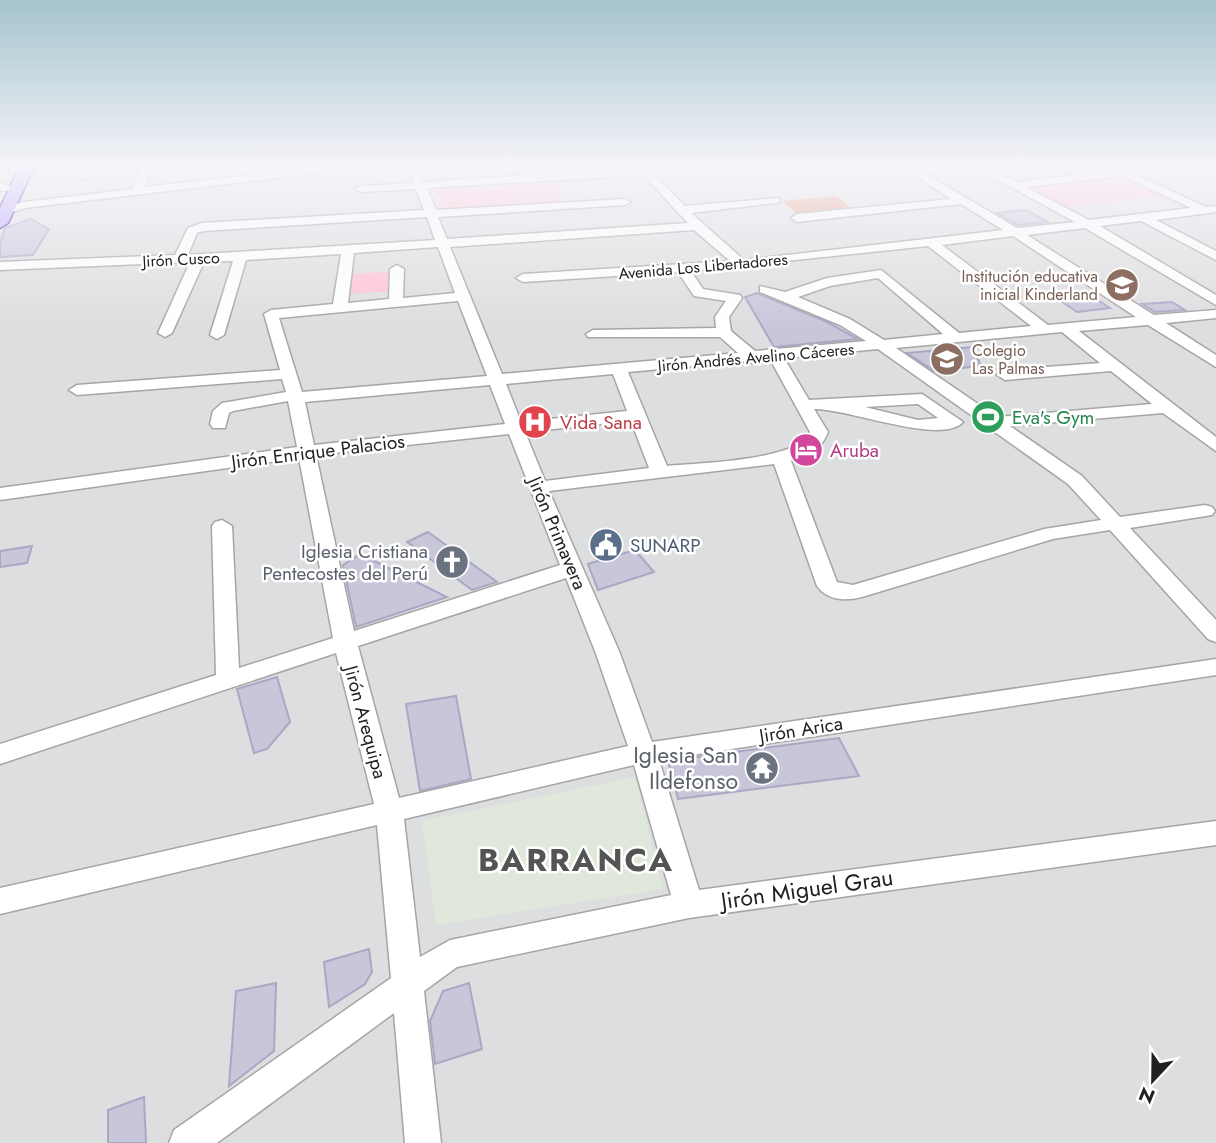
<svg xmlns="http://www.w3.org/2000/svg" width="1216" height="1143" font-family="Jost,sans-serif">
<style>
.residential{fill:#dddedf}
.park{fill:#fec1d2}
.pitch{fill:#e69a7f}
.plaza{fill:#dfe8da}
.building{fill:#c8c6d9;stroke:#aaa7c5;stroke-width:2}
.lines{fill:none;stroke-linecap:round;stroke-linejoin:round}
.minor-casing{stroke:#a5a5a5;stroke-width:3}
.major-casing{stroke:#32009d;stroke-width:3}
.minor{fill:#fff;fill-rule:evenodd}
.major{fill:#b39eff;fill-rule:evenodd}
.labels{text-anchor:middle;stroke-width:5;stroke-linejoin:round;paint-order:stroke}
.far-street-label{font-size:16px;fill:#212121;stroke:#fff}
.far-education-label{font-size:16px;fill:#785e54;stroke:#fff;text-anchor:end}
.leisure-label{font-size:19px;fill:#27864d;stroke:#fff;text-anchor:start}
.health-label{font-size:19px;fill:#be3a42;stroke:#fff;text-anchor:start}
.hotel-label{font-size:19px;fill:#b23c85;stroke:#fff;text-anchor:start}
.street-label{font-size:19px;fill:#212121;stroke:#fff}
.service-label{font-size:19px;fill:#4e5e75;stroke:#fff;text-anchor:start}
.worship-label{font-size:19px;fill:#5b616d;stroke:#fff;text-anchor:end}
.near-worship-label{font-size:23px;fill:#5b616d;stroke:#fff;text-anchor:end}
.near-street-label{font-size:23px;fill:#212121;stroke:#fff}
.near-district-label{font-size:32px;font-weight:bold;letter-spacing:2px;fill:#545454;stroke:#fff}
</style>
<rect width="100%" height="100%" fill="#eae6f2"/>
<!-- residential -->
<rect class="residential" x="0" y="167" width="1216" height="976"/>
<!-- park -->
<g class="park">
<polygon points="1124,174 1168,195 1062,207 1021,186"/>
<polygon points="555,183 563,201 440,209 434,190"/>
<polygon points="393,271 393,291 347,294 349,274"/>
</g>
<!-- pitch -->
<polygon class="pitch" points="836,196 854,210 799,215 782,201"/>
<!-- plaza -->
<polygon class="plaza" points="635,777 663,889 436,925 422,821"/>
<!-- building -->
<g class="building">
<polygon points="1026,210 1048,222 1018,225 997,213"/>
<polygon points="31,219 49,229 33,255 0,257 0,243 5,228"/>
<polygon points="757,293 827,322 858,339 774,347 745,297"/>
<polygon points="1090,295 1110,308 1077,312 1058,299"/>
<polygon points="1172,302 1185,310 1155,312 1142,304"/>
<polygon points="973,347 981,366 934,371 907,353"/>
<polygon points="428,532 497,582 472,590 407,542"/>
<polygon points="32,546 27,563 0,567 0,551"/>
<polygon points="635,550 654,572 598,590 588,564"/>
<polygon points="360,554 447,597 356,627 343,565"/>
<polygon points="277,677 290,722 267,749 254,753 237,689"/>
<polygon points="456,696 471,779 420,791 406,704"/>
<polygon points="839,738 859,776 678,799 668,761"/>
<polygon points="369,949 372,972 365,984 329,1007 324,962"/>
<polygon points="276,983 274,1051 229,1086 236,991"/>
<polygon points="469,983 482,1049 435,1064 430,1021 443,991"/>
<polygon points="144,1097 146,1143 108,1143 108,1110"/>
</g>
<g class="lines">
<!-- minor casing -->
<g class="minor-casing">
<g id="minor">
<polygon points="0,167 10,167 0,171"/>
<polygon points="85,167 95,167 84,180 79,177"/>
<polygon points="141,167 151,167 145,187 318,167 349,167 344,170 25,208 0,216 0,208 24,202 133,189"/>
<path d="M408 167H418L424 182 647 167 685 206 779 198V202L775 203 691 213 744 260 1003 230 961 204 797 222 791 218 797 214 951 199 902 167H969L926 174 1017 228 1075 222 974 167H987L1016 182 1112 171 1106 167H1119L1206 207 1216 206V212L1156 220 1216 251V260L1141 221 1100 226 1216 295V305L1085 228 1027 235 1154 315 1216 310V318L1166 323 1216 355V367L1148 325 1079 331 1216 437V451L1163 413 1010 426 1082 476 1120 517 1205 505 1212 507 1215 511 1212 515 1130 528 1216 620V642L1208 639 1110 530 1053 539 862 597C845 601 828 601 817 586L774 464 549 491 619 651 652 742 1216 659V675L659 760 699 890 1216 821V845L689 918 457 967 424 991 441 1143H405L394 1013 217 1143H169L174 1130 391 978 377 825 0 914V888L374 804 336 653 0 764V744L216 675 212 526 215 522 222 520 232 526 239 668 333 638 299 458 0 500V488L297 447 288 401 233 411 229 413 225 428H213L210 424 213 411 222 403 286 392 282 379 77 395 69 390 77 385 280 370 264 314 271 310 333 304 341 254 246 260 224 335 217 339 210 335 233 261 204 262 172 333 165 337 158 333 190 262 0 270V262L175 255 188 228 202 223 424 210 416 189 361 192 355 189 361 186 414 183ZM643 175 688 223 447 239 438 217 625 205 631 202 625 199 436 210 427 188ZM1123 176 1191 208 1089 220 1026 187ZM427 217 435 240 188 255 197 233 204 231ZM694 230 730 261 523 274 516 278 523 282 678 272 694 296 726 301 715 317 716 328 593 330 586 334 588 337H720L738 353 502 374 450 247ZM1013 236 1136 317 1048 325 942 245ZM928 246 1031 326 959 333 881 270 827 278 785 292 760 286V292L840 325 866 341 755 351 731 331 729 317 742 298 740 295 703 289 691 271ZM438 247 455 293 403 298 404 269 397 265 390 269 389 299 348 303 354 253ZM878 278 943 334 884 340 850 319 798 297 830 286ZM458 301 487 376 302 392 279 318ZM1062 332 1100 363 1005 370 997 375 1005 380 1111 371 1152 404 997 417 896 348ZM878 349 1068 484 1101 520 1044 529 853 585 837 582 791 461C808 456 821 450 828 432L814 409C847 408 941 446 963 422L922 394 809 400 784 358ZM770 359 810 432C799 461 697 463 667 466L628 372 748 361 754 364ZM613 374 627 411 521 422 506 384ZM490 385 505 424 314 445 305 402ZM918 404 938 418 918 420 865 407ZM631 421 649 468 545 481 525 432ZM509 434 560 565 354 631 316 455ZM566 578 595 651 628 746 399 798 358 646ZM634 765 671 895 450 940 420 957 404 819Z"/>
<polygon points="805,167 816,167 818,170 813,173"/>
<polygon points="1191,167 1216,171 1216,178 1192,169"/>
<polygon points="0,184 21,188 15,191 0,190"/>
</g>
</g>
<!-- major casing -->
<g class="major-casing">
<polygon id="major" points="20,167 34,167 8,223 0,228 0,208"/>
</g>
<!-- minor -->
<use href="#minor" class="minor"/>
<!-- major -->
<use href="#major" class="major"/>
</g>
<!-- sky -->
<linearGradient id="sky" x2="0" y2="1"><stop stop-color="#a5c4cd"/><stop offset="0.51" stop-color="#f6f4f9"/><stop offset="1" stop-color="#f6f4f9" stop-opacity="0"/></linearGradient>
<rect width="1216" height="327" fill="url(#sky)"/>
<!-- icons -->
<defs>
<g id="school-disc" transform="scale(1.75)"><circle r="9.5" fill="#8d6e63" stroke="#fff"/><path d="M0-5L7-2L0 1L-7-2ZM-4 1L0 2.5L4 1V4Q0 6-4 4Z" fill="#fff"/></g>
<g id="stadium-disc" transform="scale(1.75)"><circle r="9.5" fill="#2e9e5b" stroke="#fff"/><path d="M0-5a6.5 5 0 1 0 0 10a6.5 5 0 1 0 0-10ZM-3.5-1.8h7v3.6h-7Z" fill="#fff"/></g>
<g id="hospital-disc" transform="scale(1.75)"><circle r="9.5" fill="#e0444e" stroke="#fff"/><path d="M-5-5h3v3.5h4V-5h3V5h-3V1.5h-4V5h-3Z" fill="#fff"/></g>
<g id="hotel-disc" transform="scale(1.75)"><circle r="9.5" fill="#d1479c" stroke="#fff"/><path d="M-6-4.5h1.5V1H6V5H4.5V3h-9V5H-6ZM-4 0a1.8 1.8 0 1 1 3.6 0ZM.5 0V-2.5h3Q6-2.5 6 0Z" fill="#fff"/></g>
<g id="civic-disc" transform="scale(1.75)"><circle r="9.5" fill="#5c6f8a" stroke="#fff"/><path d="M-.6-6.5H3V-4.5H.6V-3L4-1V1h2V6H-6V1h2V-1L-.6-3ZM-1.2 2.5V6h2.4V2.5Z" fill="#fff"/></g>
<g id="church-disc" transform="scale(1.75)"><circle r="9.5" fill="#6b7280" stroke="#fff"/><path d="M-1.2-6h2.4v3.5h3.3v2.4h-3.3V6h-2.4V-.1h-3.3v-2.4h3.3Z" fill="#fff"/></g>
<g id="temple-disc" transform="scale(1.75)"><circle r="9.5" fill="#6b7280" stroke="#fff"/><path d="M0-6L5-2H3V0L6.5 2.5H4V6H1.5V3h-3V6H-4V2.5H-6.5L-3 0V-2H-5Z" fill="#fff"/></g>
</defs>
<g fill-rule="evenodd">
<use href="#school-disc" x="1122" y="285"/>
<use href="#school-disc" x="947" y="359"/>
<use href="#stadium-disc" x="988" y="417"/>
<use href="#hospital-disc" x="535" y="422"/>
<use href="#hotel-disc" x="806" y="450"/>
<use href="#civic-disc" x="606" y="545"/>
<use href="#church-disc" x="452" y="562"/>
<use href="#temple-disc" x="762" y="768"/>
</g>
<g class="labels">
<!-- far-street labels -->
<g class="far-street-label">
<text transform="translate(181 259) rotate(-3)" y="6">Jirón Cusco</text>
<text transform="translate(703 266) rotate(-5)" y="6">Avenida Los Libertadores</text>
<text transform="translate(756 357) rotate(-5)" y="6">Jirón Andrés Avelino Cáceres</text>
</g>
<!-- far-education labels -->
<g class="far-education-label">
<text x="1098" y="282">Institución educativa<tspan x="1098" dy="18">inicial Kinderland</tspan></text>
<text x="972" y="356" text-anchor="start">Colegio<tspan x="972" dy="18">Las Palmas</tspan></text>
</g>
<!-- leisure labels -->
<g class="leisure-label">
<text x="1012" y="424">Eva's Gym</text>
</g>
<!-- health labels -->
<g class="health-label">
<text x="560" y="429">Vida Sana</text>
</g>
<!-- hotel labels -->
<g class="hotel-label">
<text x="830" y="457">Aruba</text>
</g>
<!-- street labels -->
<g class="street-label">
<text transform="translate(318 451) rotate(-7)" y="7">Jirón Enrique Palacios</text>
<text transform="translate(558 533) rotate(67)" y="7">Jirón Primavera</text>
<text transform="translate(366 722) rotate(75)" y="7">Jirón Arequipa</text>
<text transform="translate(801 729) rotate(-9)" y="7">Jirón Arica</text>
</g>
<!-- service labels -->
<g class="service-label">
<text x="630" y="552">SUNARP</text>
</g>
<!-- worship labels -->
<g class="worship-label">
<text x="428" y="558">Iglesia Cristiana<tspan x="428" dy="22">Pentecostes del Perú</tspan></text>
</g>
<!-- near-worship labels -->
<g class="near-worship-label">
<text x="738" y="763">Iglesia San<tspan x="738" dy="26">Ildefonso</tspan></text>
</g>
<!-- near-street labels -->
<g class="near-street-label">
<text transform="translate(807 889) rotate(-8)" y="8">Jirón Miguel Grau</text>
</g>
<!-- near-district labels -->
<g class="near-district-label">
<text x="576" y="871">BARRANCA</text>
</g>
</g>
<!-- north arrow -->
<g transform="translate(1153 1080) rotate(202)" stroke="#ffffff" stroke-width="5" paint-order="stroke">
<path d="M0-5L12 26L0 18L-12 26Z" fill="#212121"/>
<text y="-10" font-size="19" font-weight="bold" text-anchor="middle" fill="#212121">N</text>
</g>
</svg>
